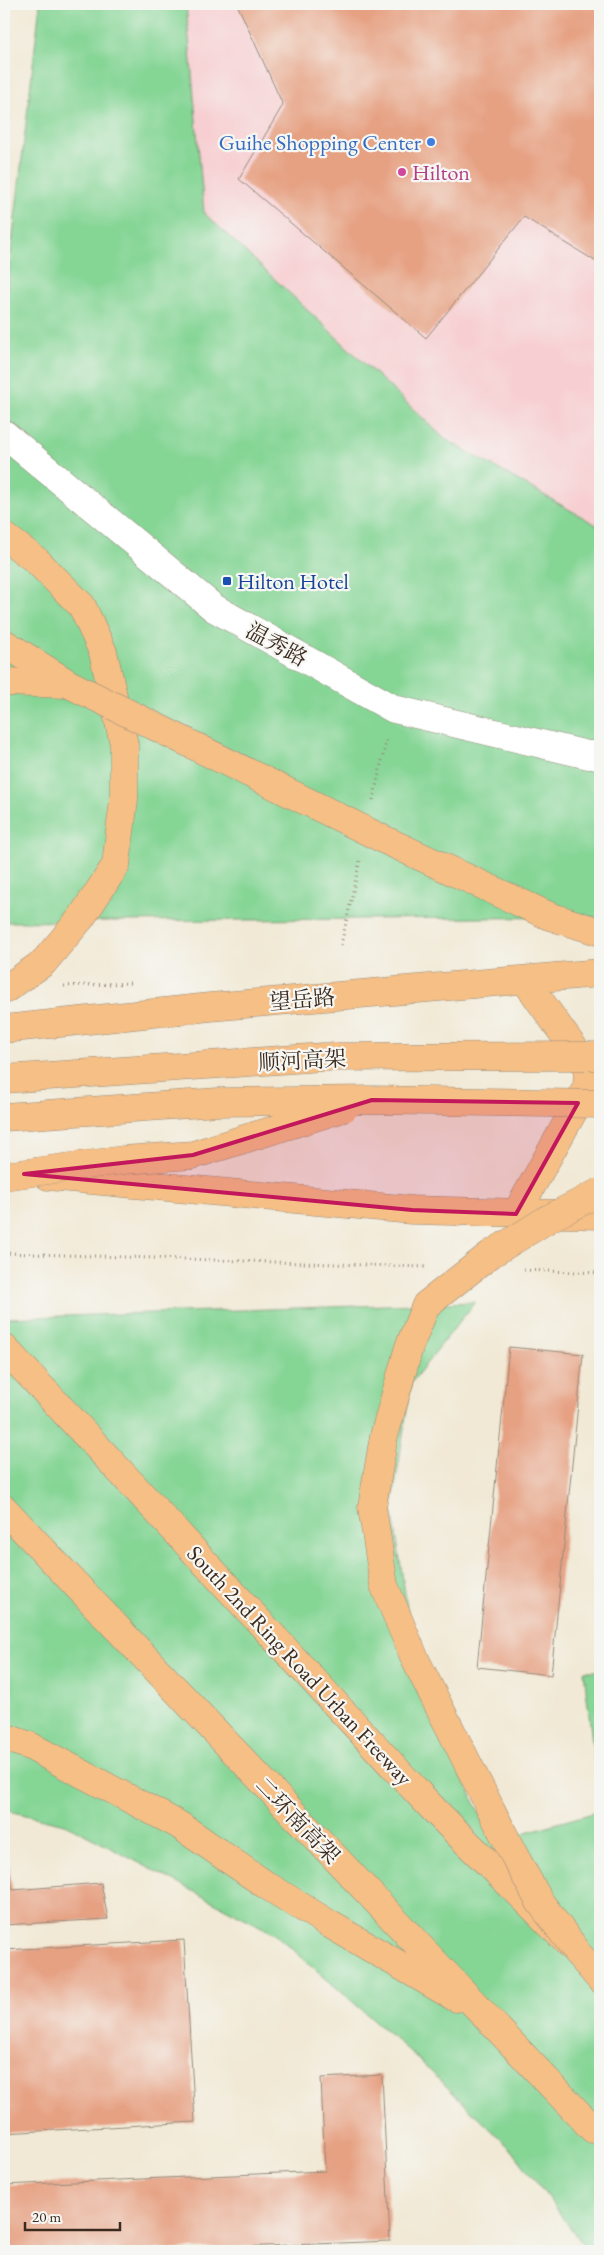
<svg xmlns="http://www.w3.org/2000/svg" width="604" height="2255" font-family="'EB Garamond','Noto Serif SC',serif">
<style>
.built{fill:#f7cfd2}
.green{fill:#85d595;stroke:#60805a}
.building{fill:#e6a082}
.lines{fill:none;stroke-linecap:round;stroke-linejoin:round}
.tertiary-casing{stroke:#968a7a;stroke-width:29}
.primary-casing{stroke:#968a7a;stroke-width:29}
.trunk-casing{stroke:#968a7a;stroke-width:29}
.path{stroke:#968a7a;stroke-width:3;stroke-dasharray:1 4;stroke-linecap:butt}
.tertiary{stroke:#fff;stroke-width:28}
.primary{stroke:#f5bf86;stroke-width:28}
.trunk{stroke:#f5bf86;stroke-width:28}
.trunk-bridge-casing{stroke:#968a7a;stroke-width:29;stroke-linecap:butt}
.trunk-bridge{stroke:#f5bf86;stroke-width:28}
.marked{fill:#c2185b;fill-opacity:0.2;stroke:#c2185b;stroke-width:4;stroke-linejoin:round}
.shop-dot{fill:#3f7fe0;stroke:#f6f6f2;stroke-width:2}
.hotel-dot{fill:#d1479c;stroke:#f6f6f2;stroke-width:2}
.transit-dot{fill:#1a4fb4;stroke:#f6f6f2;stroke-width:2}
.labels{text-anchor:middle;stroke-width:4.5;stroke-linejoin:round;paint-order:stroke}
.shop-label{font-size:22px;fill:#366cbe;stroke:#f6f6f2;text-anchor:end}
.hotel-label{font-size:22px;fill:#b23c85;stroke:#f6f6f2;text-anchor:start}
.transit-label{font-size:22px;fill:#164399;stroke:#f6f6f2;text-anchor:start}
.street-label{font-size:22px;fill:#3b2a1e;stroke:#f6f6f2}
</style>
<rect width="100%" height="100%" fill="#f6f6f2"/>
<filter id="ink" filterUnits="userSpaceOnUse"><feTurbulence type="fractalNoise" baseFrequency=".02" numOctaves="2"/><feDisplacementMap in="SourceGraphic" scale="10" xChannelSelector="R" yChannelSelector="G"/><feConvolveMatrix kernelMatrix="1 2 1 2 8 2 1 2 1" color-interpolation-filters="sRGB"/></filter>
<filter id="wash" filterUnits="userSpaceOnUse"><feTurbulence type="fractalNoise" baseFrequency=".0096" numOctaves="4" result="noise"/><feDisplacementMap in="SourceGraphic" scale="20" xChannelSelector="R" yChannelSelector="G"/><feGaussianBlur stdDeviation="1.12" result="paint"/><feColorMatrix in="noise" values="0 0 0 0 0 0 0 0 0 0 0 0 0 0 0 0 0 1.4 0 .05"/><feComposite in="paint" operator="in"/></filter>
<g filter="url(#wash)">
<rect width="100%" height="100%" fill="#f1e9d5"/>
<!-- built -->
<polygon class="built" points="61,4 600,4 600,846"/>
<!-- green -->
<g class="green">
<polygon points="40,4 186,4 204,213 445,439 600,527 600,917 4,922 4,313"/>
<polygon points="475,1302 411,1383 392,1507 419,1687 489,1832 523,1833 600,1811 584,1671 600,1671 600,2251 588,2251 512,2150 416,2057 275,1934 65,1824 4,1810 4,1318"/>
</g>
<g id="blocks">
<!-- building -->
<g class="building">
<polygon points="237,4 600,4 600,264 524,217 426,338 239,179 283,105"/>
<polygon points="509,1347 583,1354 551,1675 477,1667"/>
<polygon points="5,1847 13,1890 101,1883 108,1919 4,1925"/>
<polygon points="184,1940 195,2122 4,2133 4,1950"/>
<polygon points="382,2075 390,2241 141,2251 4,2251 4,2185 325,2171 321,2078"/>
</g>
</g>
</g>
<g filter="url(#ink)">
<use href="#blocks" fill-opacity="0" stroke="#968a7a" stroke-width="1"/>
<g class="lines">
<!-- tertiary casing -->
<g class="tertiary-casing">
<polyline id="tertiary" points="4,434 214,608 394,709 588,755 600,755"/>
</g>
<!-- primary casing -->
<g class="primary-casing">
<g id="primary">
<polyline points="4,1029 210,1007 600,973"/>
<polyline points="48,1176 412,1210 600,1215"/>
<polyline points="516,1214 587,1087 588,1068 525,980"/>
</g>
</g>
<!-- trunk casing -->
<g class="trunk-casing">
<g id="trunk">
<polyline points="4,536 37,561 82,606 103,652 124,744 124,799 116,865 81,918 43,963 4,990"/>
<polyline points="4,643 69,684"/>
<polyline points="4,682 67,684"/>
<path d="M4 1348C144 1495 281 1646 420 1795 479 1858 545 1913 600 1979"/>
<polyline points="4,1509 593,2129"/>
<polyline points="4,1737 30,1746 179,1825 266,1885 331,1925 456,1998"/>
</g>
</g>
<!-- path -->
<g class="path">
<polyline points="373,800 387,738"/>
<polyline points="341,945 360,860"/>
<polyline points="64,986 132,983"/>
<polyline points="4,1253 425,1267"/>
<polyline points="524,1270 600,1273"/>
</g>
<!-- tertiary -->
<use href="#tertiary" class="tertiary"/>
<!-- primary -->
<use href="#primary" class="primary"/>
<!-- trunk -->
<use href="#trunk" class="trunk"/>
<!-- trunk-bridge casing -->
<g class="trunk-bridge-casing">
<g id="trunk-bridge">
<polyline points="69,684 385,840 549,916 600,932"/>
<polyline points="4,1079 323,1057 600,1056"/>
<polyline points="4,1117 218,1102 372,1100 600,1104"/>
<polyline points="4,1176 123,1160 193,1155 344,1108"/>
<polyline points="576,1950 540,1902 514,1855 415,1659 384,1585 372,1507 384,1436 409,1347 426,1305 491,1254 548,1219 600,1192"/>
</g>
</g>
<!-- trunk-bridge -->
<use href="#trunk-bridge" class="trunk-bridge"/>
</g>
</g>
<!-- marked area -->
<path class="marked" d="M372 1100 578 1103 516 1214 412 1210 24 1174 193 1155Z"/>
<!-- markers -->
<circle class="shop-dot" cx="431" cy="142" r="5"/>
<circle class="hotel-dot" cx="402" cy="172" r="5"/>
<rect class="transit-dot" x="222" y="576" width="10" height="10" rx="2.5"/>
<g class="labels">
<!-- shop labels -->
<g class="shop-label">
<text x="421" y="150">Guihe Shopping Center</text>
</g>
<!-- hotel labels -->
<g class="hotel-label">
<text x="412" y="180">Hilton</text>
</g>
<!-- transit labels -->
<g class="transit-label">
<text x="237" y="589">Hilton Hotel</text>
</g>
<!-- street labels -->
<g class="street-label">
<text transform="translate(277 644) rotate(29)" y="8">温秀路</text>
<text transform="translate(302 999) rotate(-5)" y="8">望岳路</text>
<text transform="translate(302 1060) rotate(-3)" y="8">顺河高架</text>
<text transform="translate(300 1665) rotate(47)" y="8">South 2nd Ring Road Urban Freeway</text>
<text transform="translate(298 1820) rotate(46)" y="8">二环南高架</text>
</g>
</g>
<!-- margin -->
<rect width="604" height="2255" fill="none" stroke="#f6f6f2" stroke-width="20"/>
<!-- scale -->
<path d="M25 2222v8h95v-8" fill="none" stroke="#3b2a1e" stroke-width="2.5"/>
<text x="32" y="2222" font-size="15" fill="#3b2a1e" stroke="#f6f6f2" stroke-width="4" paint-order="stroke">20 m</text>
</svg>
